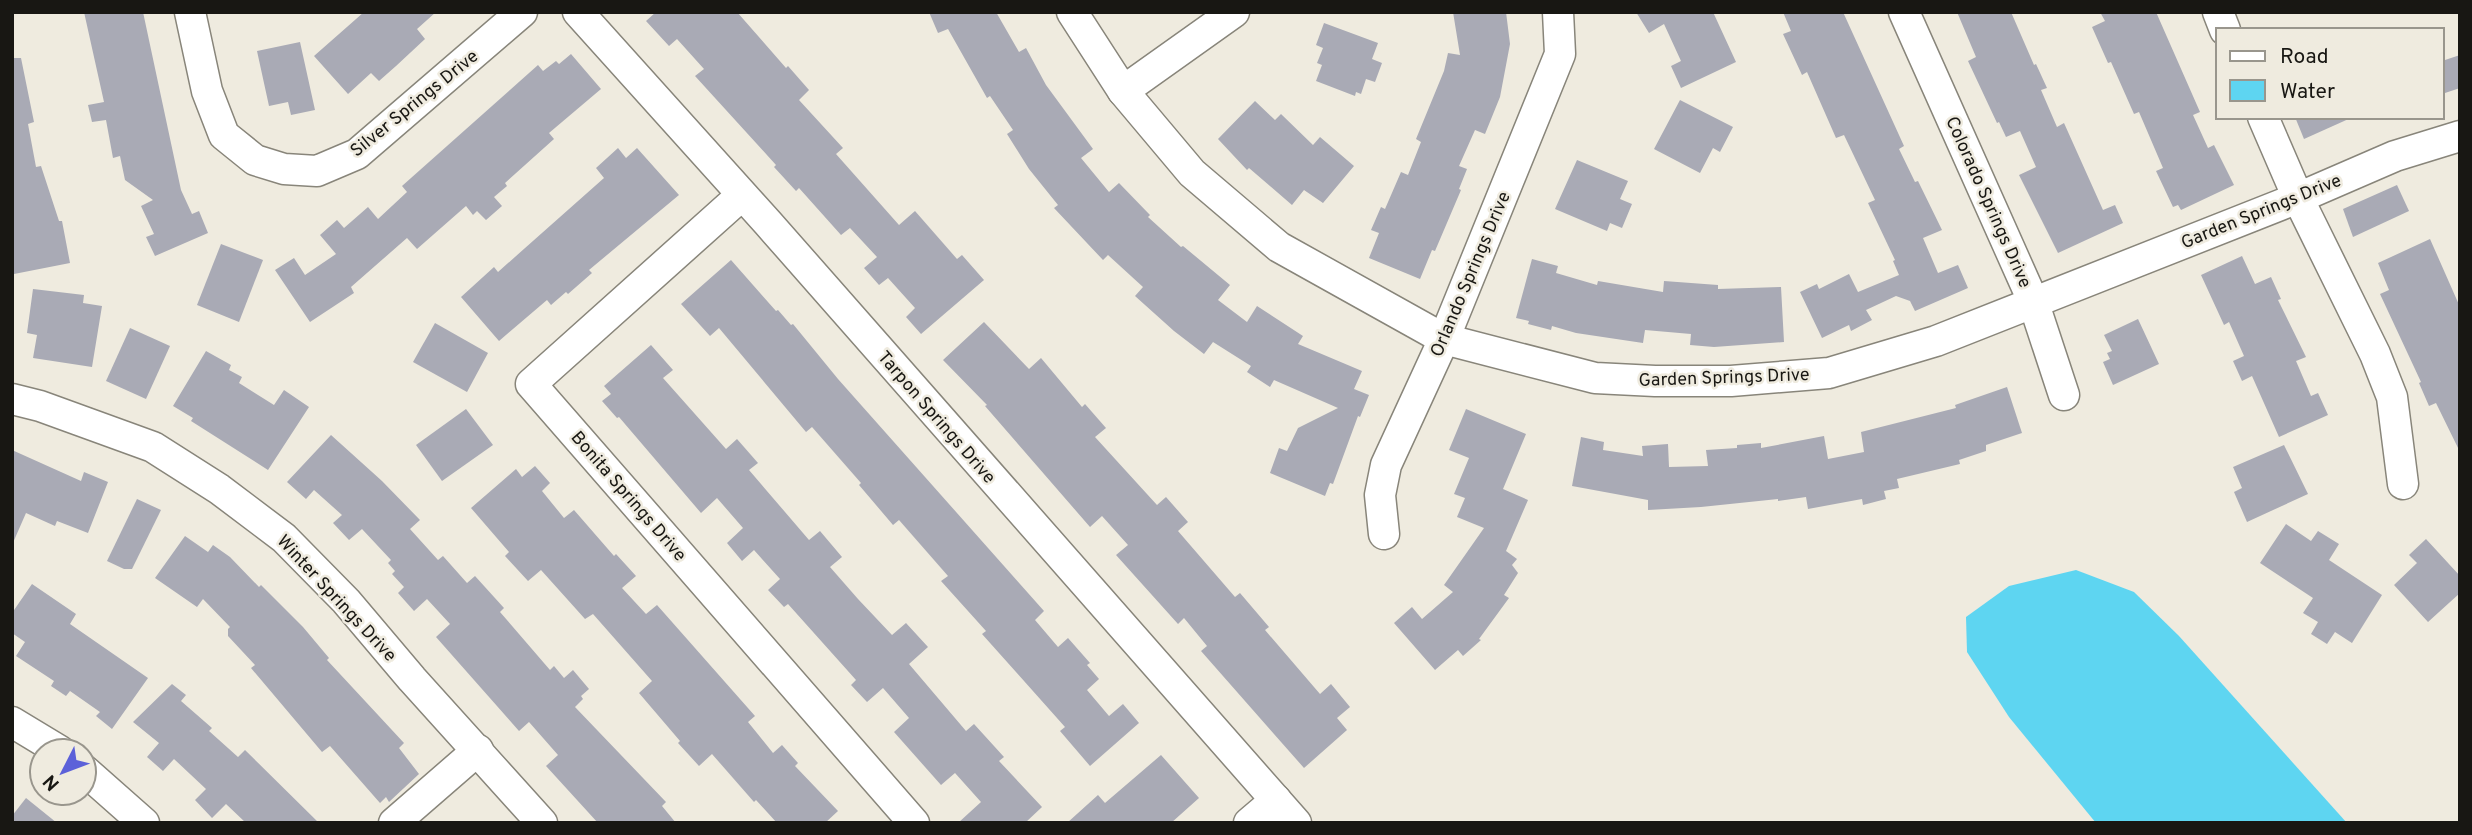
<svg xmlns="http://www.w3.org/2000/svg" width="2472" height="835" font-family="Overpass,sans-serif">
<style>
.water{fill:#5ed5f1}
.building{fill:#a9aab5}
.lines{fill:none;stroke-linecap:round;stroke-linejoin:round}
.minor-casing{stroke:#88857a;stroke-width:33}
.minor{stroke:#fff;stroke-width:30}
.labels{text-anchor:middle;stroke-width:5;stroke-linejoin:round;paint-order:stroke}
.street-label{font-size:18px;fill:#181713;stroke:#efebdf}
</style>
<rect width="100%" height="100%" fill="#efebdf"/>
<!-- water -->
<polygon class="water" points="2076,570 2134,592 2179,636 2347,823 2096,823 2009,717 1967,652 1966,617 2009,586"/>
<!-- building -->
<g class="building">
<polygon points="84,12 143,12 181,190 192,214 199,211 208,233 155,256 146,237 154,234 141,206 153,200 125,180 120,156 113,158 106,120 92,122 88,105 104,102"/>
<polygon points="364,12 436,12 417,29 425,39 396,66 379,81 371,73 348,94 314,56"/>
<polygon points="656,12 737,12 786,68 788,66 809,90 799,100 843,148 836,154 899,225 915,211 957,259 962,255 984,280 921,334 906,317 915,308 888,278 879,285 864,268 877,257 850,228 841,235 799,188 796,191 774,167 776,165 695,76 704,69 677,39 669,46 646,21"/>
<polygon points="929,12 996,12 1019,52 1026,48 1046,85 1093,149 1081,158 1109,192 1119,183 1150,215 1148,217 1181,247 1183,246 1230,285 1218,300 1247,322 1257,306 1303,336 1298,344 1362,371 1354,389 1369,395 1360,417 1358,416 1333,484 1330,483 1325,496 1270,473 1279,448 1287,451 1298,428 1338,408 1274,380 1270,387 1247,372 1251,366 1213,342 1204,354 1174,331 1135,296 1143,287 1108,255 1103,260 1054,208 1058,205 1029,169 1007,134 1013,130 990,96 987,98 948,29 938,33"/>
<polygon points="1453,12 1506,12 1510,44 1500,97 1485,134 1475,130 1459,166 1467,169 1459,189 1461,190 1435,251 1432,250 1420,279 1369,258 1379,233 1371,230 1381,207 1385,209 1401,172 1408,175 1421,142 1416,139 1444,71 1448,53 1460,55"/>
<polygon points="1636,12 1713,12 1736,62 1681,88 1671,66 1681,61 1664,24 1649,33"/>
<polygon points="1783,12 1843,12 1904,146 1899,149 1915,182 1918,181 1942,230 1923,238 1938,273 1958,265 1968,288 1915,311 1910,301 1896,296 1866,310 1872,320 1851,331 1849,325 1822,338 1800,292 1817,284 1819,289 1849,274 1858,292 1899,275 1893,261 1895,260 1868,203 1875,200 1844,135 1836,138 1807,72 1802,75 1783,34 1791,31"/>
<polygon points="1957,12 2011,12 2034,65 2036,64 2047,88 2041,90 2057,127 2064,123 2103,210 2115,205 2123,223 2058,253 2019,175 2036,167 2020,131 2006,137 1999,122 1997,123 1968,61 1976,57"/>
<polygon points="2100,12 2156,12 2200,112 2193,115 2208,148 2214,145 2234,185 2181,210 2178,205 2173,207 2156,171 2163,168 2139,112 2134,114 2111,62 2108,63 2092,27 2105,21"/>
<polygon points="1324,23 1378,43 1372,59 1382,63 1375,82 1366,79 1361,94 1356,92 1355,96 1316,81 1322,65 1317,63 1323,48 1316,45"/>
<polygon points="300,42 315,110 291,115 288,102 269,106 257,51"/>
<polygon points="571,54 601,89 549,133 554,139 505,183 507,186 494,197 502,206 486,220 477,211 473,215 466,206 417,249 407,238 351,287 354,293 310,322 275,270 294,258 305,275 336,254 320,235 337,220 344,228 368,207 378,219 407,192 402,186 538,65 543,71 556,61 559,64"/>
<polygon points="2460,55 2460,88 2442,94 2442,61"/>
<polygon points="12,58 21,58 34,122 28,124 36,167 41,166 59,221 62,221 70,263 14,274 12,264"/>
<polygon points="1680,100 1733,127 1720,152 1713,148 1700,173 1654,149"/>
<polygon points="1255,101 1275,120 1281,114 1313,145 1320,137 1354,166 1323,203 1304,190 1292,205 1249,168 1247,170 1218,139"/>
<polygon points="2295,117 2353,117 2304,139"/>
<polygon points="618,148 626,158 637,148 679,195 589,270 592,273 568,294 566,292 551,305 547,300 499,341 461,297 494,267 498,272 604,178 596,168"/>
<polygon points="1577,160 1628,181 1620,199 1632,204 1622,228 1610,223 1607,231 1555,209"/>
<polygon points="2397,185 2409,211 2353,237 2343,209"/>
<polygon points="2430,239 2460,307 2460,452 2436,403 2429,406 2419,383 2421,382 2380,294 2389,290 2378,263"/>
<polygon points="221,244 263,260 239,322 197,305"/>
<polygon points="2242,256 2255,284 2271,277 2281,299 2278,300 2306,357 2296,361 2311,396 2318,393 2328,415 2279,437 2252,376 2242,381 2233,361 2244,356 2229,322 2224,325 2201,275"/>
<polygon points="1532,259 1558,266 1556,273 1597,285 1598,281 1663,292 1664,281 1718,285 1718,289 1781,287 1784,342 1714,347 1690,345 1691,334 1645,330 1643,343 1576,333 1552,326 1551,330 1528,324 1529,321 1516,318"/>
<polygon points="731,260 776,311 778,310 791,325 793,324 838,379 1044,611 1035,620 1058,647 1068,638 1090,663 1087,665 1099,679 1087,690 1109,716 1123,704 1139,723 1090,766 1060,731 1065,727 982,634 986,631 941,581 948,576 899,520 893,525 859,485 861,483 812,427 806,432 719,328 710,336 681,304"/>
<polygon points="33,289 84,295 83,303 102,306 92,367 33,358 37,335 27,333"/>
<polygon points="2138,319 2159,364 2113,385 2103,362 2110,359 2107,353 2112,351 2104,335"/>
<polygon points="984,322 1029,369 1041,358 1082,407 1085,404 1106,428 1095,437 1157,505 1166,497 1188,522 1178,531 1235,597 1240,593 1269,627 1265,630 1320,694 1331,684 1350,707 1337,718 1347,730 1304,768 1201,651 1207,646 1184,618 1178,624 1116,555 1128,545 1102,516 1090,527 985,406 987,405 943,360"/>
<polygon points="435,323 488,353 467,392 413,362"/>
<polygon points="130,328 170,346 146,399 106,381"/>
<polygon points="651,345 673,370 663,378 726,449 737,439 758,463 749,470 809,540 820,531 842,557 830,567 858,599 892,635 906,623 928,647 909,664 966,731 974,724 1004,757 999,761 1042,807 1025,823 958,823 981,802 955,773 941,785 894,732 909,718 883,688 867,702 851,685 856,680 788,604 784,607 768,590 780,579 754,550 742,561 727,543 743,528 717,498 701,513 619,417 617,418 602,401 611,394 604,386"/>
<polygon points="206,351 231,365 229,370 242,377 239,383 274,405 284,390 309,407 268,470 191,421 193,418 173,406"/>
<polygon points="2007,387 2022,433 1986,445 1986,451 1959,460 1960,464 1897,479 1899,488 1884,491 1886,499 1863,505 1862,499 1808,509 1806,497 1778,501 1778,499 1701,507 1648,510 1648,500 1572,486 1581,437 1604,442 1603,450 1643,456 1642,446 1668,444 1669,467 1708,466 1706,450 1737,448 1737,445 1761,443 1761,448 1824,436 1828,459 1864,452 1861,432 1956,408 1955,405"/>
<polygon points="466,409 493,445 442,481 416,445"/>
<polygon points="1466,409 1526,434 1503,489 1528,500 1506,551 1517,559 1512,565 1518,573 1504,595 1509,598 1479,639 1481,640 1463,656 1458,650 1435,670 1394,623 1412,607 1422,619 1453,592 1444,585 1484,528 1457,517 1465,498 1454,494 1469,458 1449,450"/>
<polygon points="331,435 382,481 420,520 410,529 438,560 443,556 467,583 475,576 504,608 500,612 550,670 554,666 564,678 573,670 589,689 581,696 583,699 575,707 666,802 662,806 676,823 598,823 546,766 558,755 529,722 519,731 436,637 450,624 427,599 414,611 398,593 404,587 392,574 395,571 388,563 391,560 362,529 349,540 333,523 342,515 314,490 306,499 287,482"/>
<polygon points="2284,445 2308,494 2247,522 2234,492 2242,488 2233,467"/>
<polygon points="12,450 81,481 84,472 108,482 88,533 57,521 55,526 26,513 12,545"/>
<polygon points="535,466 550,483 542,491 564,518 574,510 614,556 616,554 636,576 622,588 646,614 657,605 755,716 748,722 773,753 782,745 798,763 795,766 838,811 825,823 777,823 756,800 754,802 712,754 699,766 678,743 680,741 639,693 652,681 593,614 585,619 541,570 528,581 505,556 509,552 471,508 516,469 522,477"/>
<polygon points="137,499 161,510 132,569 124,569 107,561"/>
<polygon points="2286,524 2311,541 2318,531 2339,544 2329,560 2382,595 2352,643 2335,632 2327,644 2311,634 2318,622 2303,613 2313,598 2260,563"/>
<polygon points="185,536 208,552 213,545 230,557 259,587 261,585 303,627 329,658 327,660 404,743 399,748 419,774 389,802 386,797 380,803 330,746 322,752 251,668 255,665 228,636 228,629 230,627 203,599 197,607 155,578"/>
<polygon points="2426,539 2460,576 2460,593 2428,622 2394,585 2417,563 2409,555"/>
<polygon points="32,584 76,614 70,624 148,678 112,729 96,716 100,712 70,691 66,696 51,686 54,681 16,656 25,642 12,633 12,613"/>
<polygon points="172,684 186,695 181,701 212,728 209,731 238,757 245,750 319,823 246,823 226,804 212,818 195,800 206,789 174,759 163,771 147,757 159,743 133,722"/>
<polygon points="1161,755 1199,798 1171,823 1067,823 1098,795 1105,803"/>
<polygon points="26,798 57,823 12,823 12,816"/>
</g>
<g class="lines">
<!-- minor casing -->
<g class="minor-casing">
<g id="minor">
<polyline points="190,12 207,91 224,135 255,160 284,169 317,171 357,154 522,12"/>
<polyline points="578,12 768,223 1296,823"/>
<polyline points="1072,12 1123,91 1192,173 1279,247 1444,339 1595,378 1655,381 1731,381 1829,373 1936,341 2298,198 2395,156 2460,136"/>
<polyline points="1904,12 2033,301 2064,395"/>
<polyline points="2218,12 2225,30"/>
<polyline points="1123,91 1234,12"/>
<polyline points="2263,117 2298,198 2375,354 2392,397 2403,484"/>
<polyline points="742,195 531,384 914,823"/>
<polyline points="12,399 40,406 153,447 219,489 284,538 346,601 412,679 542,823"/>
<polyline points="1384,534 1380,495 1386,465 1444,339 1560,54 1558,12"/>
<polyline points="12,722 60,751"/>
<polyline points="84,770 144,823"/>
<polyline points="394,823 478,750"/>
<polyline points="1249,823 1276,800"/>
</g>
</g>
<!-- minor -->
<use href="#minor" class="minor"/>
</g>
<g class="labels">
<!-- street labels -->
<g class="street-label">
<text transform="translate(414 103) rotate(-39)" y="6">Silver Springs Drive</text>
<text transform="translate(1989 202) rotate(66)" y="6">Colorado Springs Drive</text>
<text transform="translate(2261 211) rotate(-22)" y="6">Garden Springs Drive</text>
<text transform="translate(1470 274) rotate(-67)" y="6">Orlando Springs Drive</text>
<text transform="translate(1724 377) rotate(-2)" y="6">Garden Springs Drive</text>
<text transform="translate(937 417) rotate(49)" y="6">Tarpon Springs Drive</text>
<text transform="translate(629 496) rotate(49)" y="6">Bonita Springs Drive</text>
<text transform="translate(337 598) rotate(47)" y="6">Winter Springs Drive</text>
</g>
</g>
<!-- border -->
<rect width="2472" height="835" fill="none" stroke="#181713" stroke-width="28"/>
<!-- legend -->
<rect x="2216" y="28" width="228" height="91" fill="#efebdf" stroke="#99968d" stroke-width="2"/>
<rect x="2230" y="51" width="35" height="10" fill="#ffffff" stroke="#99968d" stroke-width="2"/>
<text x="2280" y="63" font-size="21" fill="#181713">Road</text>
<rect x="2230" y="80" width="35" height="21" fill="#5ed5f1" stroke="#99968d" stroke-width="2"/>
<text x="2280" y="98" font-size="21" fill="#181713">Water</text>
<!-- north arrow -->
<g transform="translate(63 772) rotate(228)"><circle r="33" fill="#efebdf" stroke="#99968d" stroke-width="2"/>
<path d="M0-5L12 26L0 18L-12 26Z" fill="#5c61d9"/>
<text y="-10" font-size="19" font-weight="bold" text-anchor="middle" fill="#181713">N</text>
</g>
</svg>
